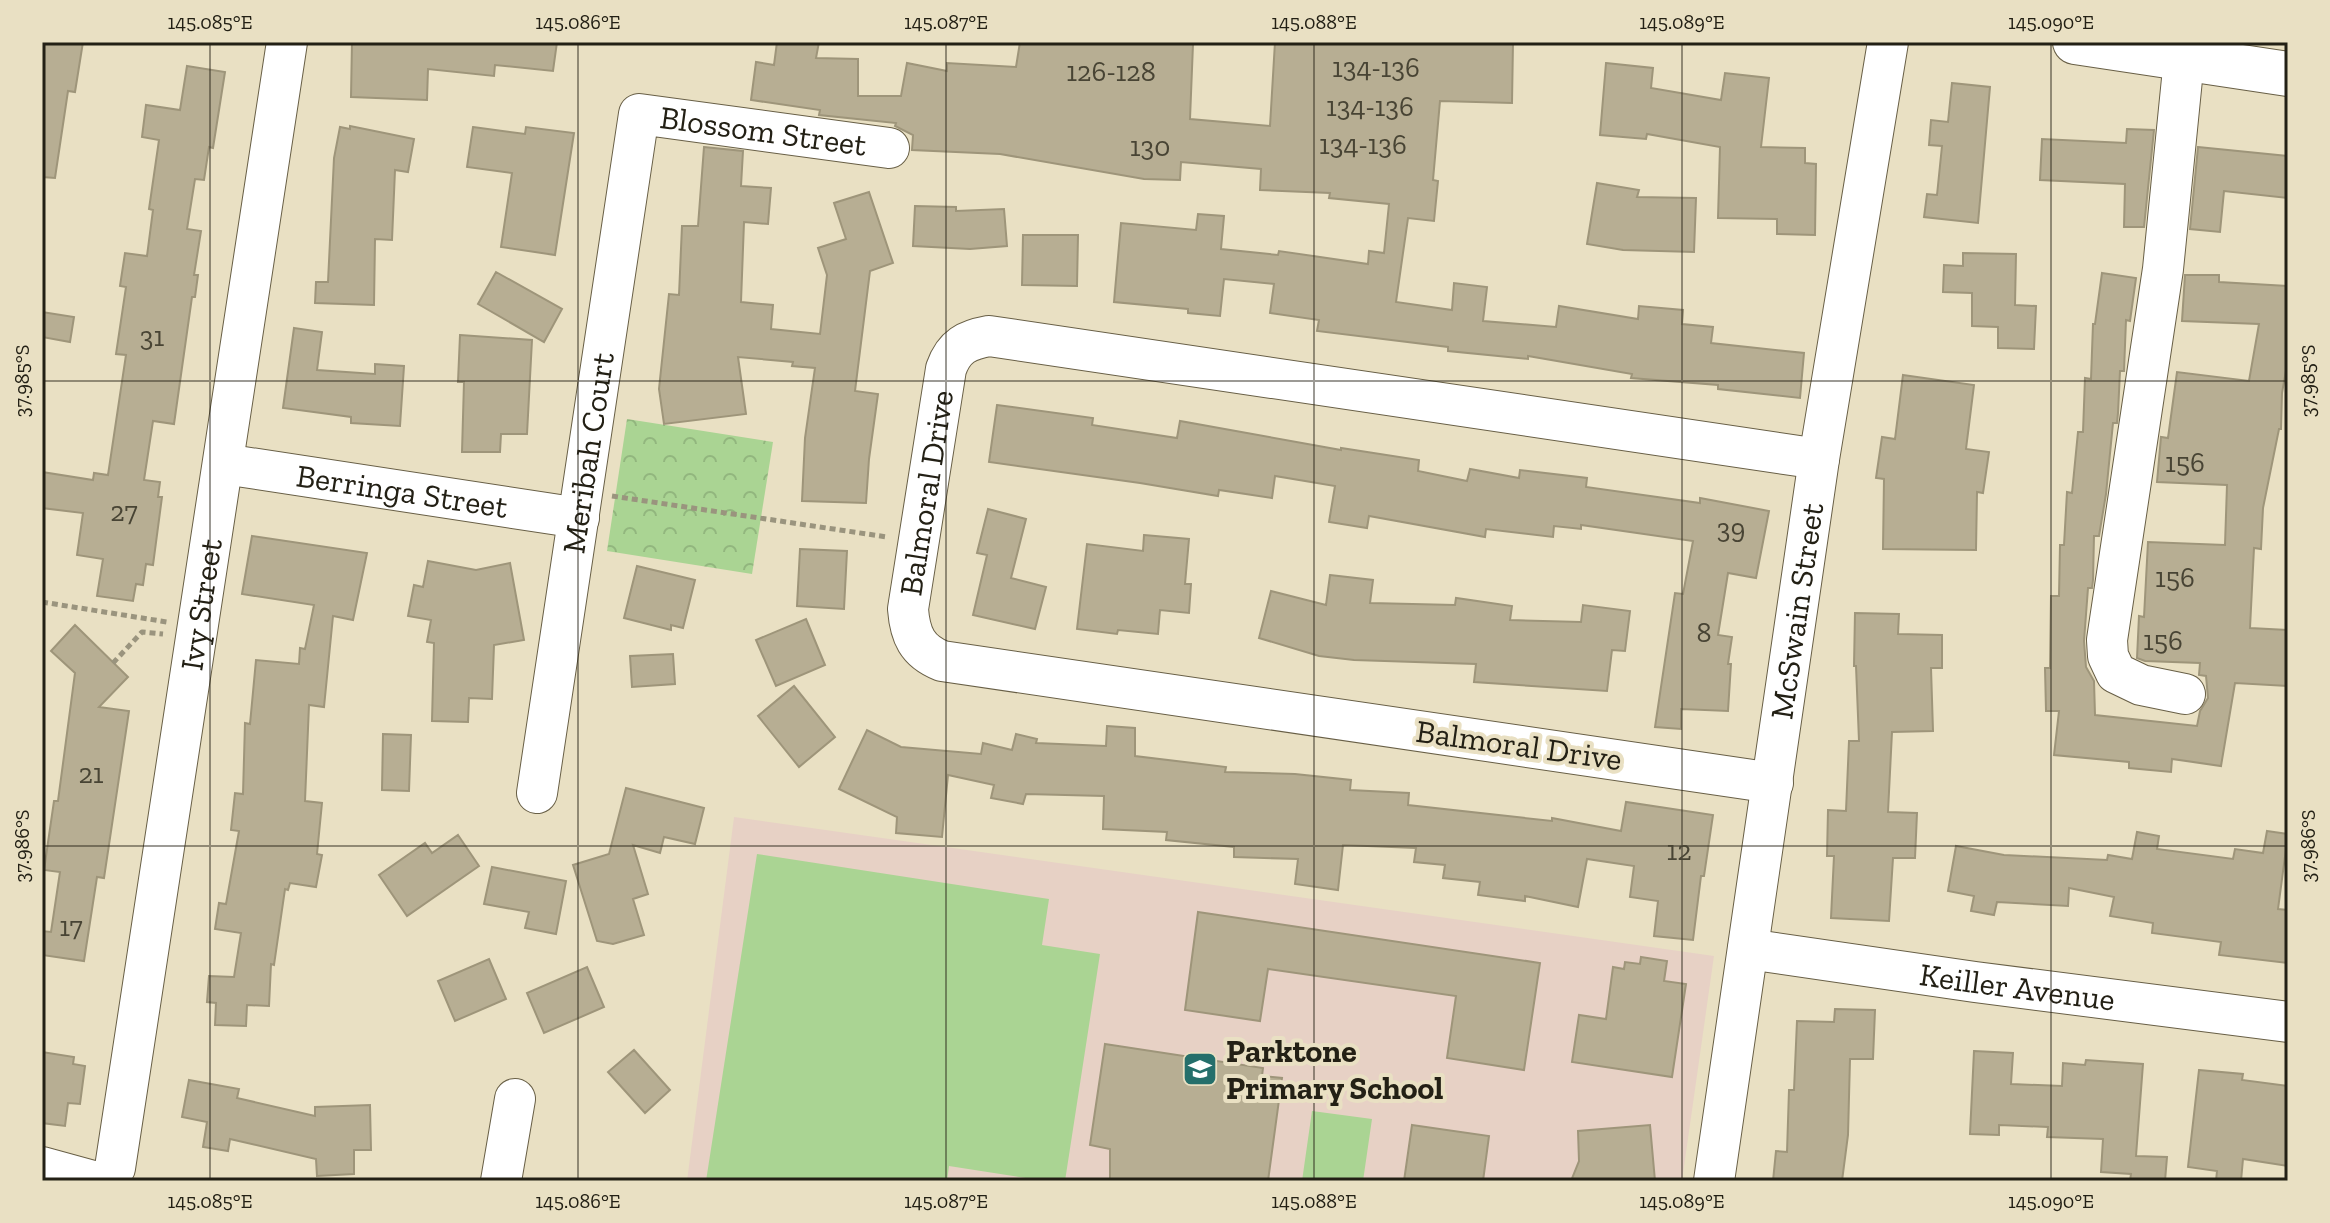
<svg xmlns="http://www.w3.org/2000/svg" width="2330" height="1223" viewBox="0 0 2330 1223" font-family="'Zilla Slab',serif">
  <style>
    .education { fill: #e7d1c5 }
    .park { fill: url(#park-crowns) }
    .pitch { fill: #aad493 }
    .building { fill: #b7ae93; stroke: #9e957a; stroke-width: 2 }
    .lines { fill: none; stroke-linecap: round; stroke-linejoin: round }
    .minor-casing { stroke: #685f46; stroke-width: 42 }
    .highway-casing { stroke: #685f46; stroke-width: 46 }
    .path { stroke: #9a947e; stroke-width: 5; stroke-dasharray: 6 4; stroke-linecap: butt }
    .minor { stroke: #fff; stroke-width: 40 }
    .highway { stroke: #fff; stroke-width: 44 }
    .ticks { fill: none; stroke: #232015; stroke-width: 2; stroke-opacity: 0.45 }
    .labels { text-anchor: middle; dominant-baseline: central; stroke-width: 8; stroke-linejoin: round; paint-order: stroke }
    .number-label { font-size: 28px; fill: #484434 }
    .street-label { font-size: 32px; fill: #232015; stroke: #e9e0c3 }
    .poi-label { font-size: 32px; font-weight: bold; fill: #232015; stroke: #e9e0c3; text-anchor: start }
    .neatline { fill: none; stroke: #232015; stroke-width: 3 }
    .ticks-label { font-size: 20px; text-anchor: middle; fill: #232015 }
  </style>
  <defs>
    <pattern id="park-crowns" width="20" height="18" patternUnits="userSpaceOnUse" patternTransform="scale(2)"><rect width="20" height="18" fill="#aad493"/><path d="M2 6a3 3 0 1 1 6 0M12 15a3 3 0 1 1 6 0" fill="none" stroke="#92b67e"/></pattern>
  </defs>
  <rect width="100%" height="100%" fill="#e9e0c3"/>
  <path class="education" d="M734,817L1714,956L1682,1181H687Z"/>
  <path class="park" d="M627,419L773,442L752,574L607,551Z"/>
  <path class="pitch" d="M757,854L1049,899L1042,945L1100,954L1065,1181H1045L949,1166L947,1181H706Z
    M1312,1111L1372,1119L1363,1181H1302Z"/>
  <path class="building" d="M42,42H83L75,92L68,91L55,178L42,177Z
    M352,42H557L553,71L495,65L494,76L428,69L427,100L351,97Z
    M777,42H819L816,58L858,59V96H901L907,63L947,71V63L1016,67L1020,42L1193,44L1190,119L1270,126L1275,42H1513L1512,103L1440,101L1433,180L1438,181L1434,221L1408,218L1396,302L1452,310L1454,283L1487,287L1483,321L1556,327L1559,306L1638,319L1639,306L1683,310L1682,324L1713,327L1711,343L1804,353L1800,398L1718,389V385L1631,378L1632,374L1528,356V359L1448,351V347L1317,331L1319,320L1270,313L1274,284L1224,279L1220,316L1188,313V309L1114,302L1121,223L1196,230L1198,214L1224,216L1221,249L1278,255L1279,251L1368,264L1369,251L1384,253L1389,204L1329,198L1330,193L1260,190L1261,169L1181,162L1180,180L1144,179L1000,154L912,150L913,135L895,126L896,123L819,115L820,110L751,100L756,62L774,65Z
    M1606,63L1653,68L1651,88L1721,100L1725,73L1769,78L1761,147L1805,148V163L1816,164L1815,235L1777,234V219L1718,218L1720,147L1647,134L1646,139L1600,135Z
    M187,66L225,72L213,148L209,147L204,180L195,179L187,229L201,231L194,275H198L195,297H192L174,424L153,421L144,480L160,482L158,497H162L153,565L146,564L143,585L136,584L133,601L97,596L103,559L77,555L83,513L42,508V472L93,480L94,473L108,475L126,355L116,354L126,287L120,286L125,253L147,256L153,210L149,209L159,140L142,137L146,105L180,110Z
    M1952,83L1990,87L1978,223L1924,217L1927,194L1937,195L1942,146L1929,145L1931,120L1948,122Z
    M350,126L414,139L408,172L395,170L392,240L375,239L374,305L315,303L316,282H328L334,158L340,127L350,129Z
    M473,127L525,134L526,127L574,133L555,255L501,247L512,173L467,167Z
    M2127,129L2154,130L2144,227H2124L2125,184L2040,180L2042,139L2126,143Z
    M704,147L743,151L741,186L771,188L768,224L744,222L741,302L773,305L771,329L820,334L827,275L818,248L846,239L834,203L869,192L893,263L870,271L855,391L878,394L869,459L866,503L802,501L805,438L815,368L792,366L793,362L738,357L746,414L664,424L659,389L669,294L679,295L682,226H698Z
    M2198,147L2288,156V198L2224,191L2220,232L2190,229Z
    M1597,183L1639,190L1637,197L1696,198L1694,252L1623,250L1587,244Z
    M915,206L956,207V211L1004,209L1007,246L970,249L913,246Z
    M1023,235H1078L1077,286L1022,285Z
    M1963,253L2016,254L2015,305L2036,306L2034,349L1998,348V327L1972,326V293L1943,292L1944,265L1963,266Z
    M496,272L562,309L544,342L478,304Z
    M2102,273L2136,278L2130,321L2126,320L2124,371H2120L2118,413L2117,423H2113L2106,494L2099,536H2094L2093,580L2092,588H2088L2084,641L2086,667L2094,681L2095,715L2197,726L2200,711L2208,698L2206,676L2199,675L2200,663L2145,661L2137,658L2139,616L2144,617L2148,542L2225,545L2227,485L2157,482L2161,437L2168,438L2177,372L2249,381L2259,324L2182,321L2185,275H2219V282L2288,286V359L2282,393L2281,429H2279L2263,508L2261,549L2254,548L2250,628L2288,630V686L2235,683L2221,766L2172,759L2171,772L2129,768V762L2054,755L2059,711H2046L2045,668H2050L2051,596H2059L2060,545H2064L2067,492L2072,493L2078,432H2083L2085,378L2091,379L2093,324H2095Z
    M42,312L74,317L70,342L42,337Z
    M294,328L322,332L317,370L375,374V364L404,366L400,426L351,423V417L283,408Z
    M460,335L532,340L527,434H501L500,452H462L464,382H458Z
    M1903,375L1974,385L1966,449L1989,452L1983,493L1977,492L1976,550L1883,549L1884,479L1876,478L1882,437L1895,439Z
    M997,405L1093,418L1092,425L1177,438L1180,421L1341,450V448L1419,460L1418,471L1467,481L1470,469L1519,478L1520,470L1587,478L1586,487L1700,503V498L1769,511L1756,578L1728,573L1718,635L1732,637L1728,664H1731L1728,711L1681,709V729L1655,727L1675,593L1683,594L1693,541L1581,525V529L1554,526L1553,537L1486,529L1485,537L1369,516L1367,528L1329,522L1335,486L1275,476L1272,498L1219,490L1218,496L1140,483L989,462Z
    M988,509L1026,519L1011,578L1046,587L1035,629L973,615L987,555L977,553Z
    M1144,535L1189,539L1185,584H1191L1189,613L1160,610L1158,634L1118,630L1117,634L1077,629L1087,544L1143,551Z
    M252,536L367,553L353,620L333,616L324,707L309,705L305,801L322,803L317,854L322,855L316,887L290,883L288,890L285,889L274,965L271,964L269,1006L247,1005L246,1026L215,1025L216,1003L207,1002L209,976L234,977L241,933L215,929L219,903L226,904L239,831L231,830L235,793L243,794L245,723L250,724L256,660L299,664L300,648L305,649L314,605L242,594Z
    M800,549L847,551L844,609L797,606Z
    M428,561L476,570L510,563L524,640L494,645L492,699L469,698L468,722L432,721L434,643L427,642L431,620L408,616L414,585L423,587Z
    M637,566L695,580L683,628L671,625V630L624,618Z
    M1330,575L1373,580L1370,603L1455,605L1456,598L1512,606L1510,620L1581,622L1583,605L1630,611L1625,651L1612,650L1607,691L1474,682L1476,664L1354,660L1319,656L1259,638L1271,591L1326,605Z
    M1855,613L1899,614L1898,634L1942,635V668H1931L1933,731L1892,732L1888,812L1917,813L1915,858H1893L1889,921L1831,918L1834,856H1827L1828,810L1846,811L1849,741H1859L1856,666H1854Z
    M806,619L825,665L776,686L756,640Z
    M75,625L128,677L99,707L129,711L104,878L97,877L84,961L42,955V931L51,932L60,872L44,870L54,801H58L75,673L51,651Z
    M673,654L675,684L632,687L630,656Z
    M794,686L835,737L799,767L758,716Z
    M1107,726L1135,728V756L1226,767L1225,772L1295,774L1351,780L1350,790L1409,793L1408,805L1552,821V818L1621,831L1626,802L1713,815L1704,876H1701L1693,940L1654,936L1658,901L1630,897L1634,866L1587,859L1578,907L1525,896V901L1478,895L1480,882L1443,878L1445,865L1414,862L1416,848L1343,845L1338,890L1295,884L1298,859L1234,857V847L1166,840L1167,832L1103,829L1104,796L1026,794L1023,804L991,798L994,785L948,775L942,837L896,833L897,817L839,789L867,730L901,747L981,754L983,743L1012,750L1016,734L1037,739L1036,743L1106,746Z
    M383,734L411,735L409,791L382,790Z
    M626,788L704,808L695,844L664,837L660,853L633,845L648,894L633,899L644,935L613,944L597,941L573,865L609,854Z
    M2267,831L2288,834L2278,909L2288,910V963L2219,955L2221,942L2152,933L2153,923L2110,916L2114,897L2069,888L2068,906L1997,902L1994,915L1971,911L1974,896L1948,891L1956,846L2004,855L2107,860L2108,855L2132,859L2137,832L2159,836L2157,849L2233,859L2235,849L2263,853Z
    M458,835L479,866L407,916L379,875L425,843L432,853Z
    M492,867L566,881L556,934L525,928L529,912L484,904Z
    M1198,912L1540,963L1524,1070L1447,1058L1456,996L1268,969L1260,1021L1185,1010Z
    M1641,957L1667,961L1664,981L1686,984L1672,1077L1572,1062L1579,1015L1606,1019L1613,967L1624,969L1625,962L1640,964Z
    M489,959L506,999L455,1021L438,981Z
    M587,967L604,1007L544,1033L527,993Z
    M1835,1009L1875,1010L1873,1059H1850L1848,1135L1842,1181H1773L1776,1151L1787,1152L1789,1090H1794L1797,1021L1834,1022Z
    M1105,1044L1263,1068L1262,1076L1282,1078L1268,1181H1110V1149L1090,1145Z
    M634,1050L670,1090L645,1113L608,1072Z
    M1974,1051L2013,1053L2011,1084L2062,1086L2063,1063L2085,1065L2086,1060L2143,1064L2136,1156L2167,1157L2165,1181H2130L2131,1174L2101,1172L2103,1139L2047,1137L2048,1127L1999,1125V1135L1970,1134Z
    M42,1052L74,1057L73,1064L85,1066L80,1104L68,1103L65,1126L42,1123Z
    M2199,1070L2243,1074L2242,1080L2288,1086V1166L2243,1159L2241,1181H2216L2217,1171L2188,1167Z
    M189,1080L239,1089L237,1098L315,1116V1107L370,1105L371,1150H354V1174L317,1176L316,1159L230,1139L228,1151L203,1147L207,1122L182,1117Z
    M1412,1125L1489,1136L1483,1181H1404Z
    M1650,1125L1655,1181H1571L1579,1161L1578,1131Z"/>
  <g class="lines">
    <g class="minor-casing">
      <g id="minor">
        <path d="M2184,59L2163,269L2107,640L2108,656L2116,673L2141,685L2185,694"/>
        <path id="s1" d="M224,464L579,518"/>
        <path id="s2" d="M1773,783L942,661C917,651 910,635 908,609L946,369C954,346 967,340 989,336L1819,459"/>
        <path id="s3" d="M537,793L639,114L889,148"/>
        <path id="s4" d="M1748,949L1975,982L2288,1022"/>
        <path d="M42,1167L93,1181"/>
        <path id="s5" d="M115,1168L287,42"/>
        <path d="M501,1181L515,1099"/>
        <path id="s6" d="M1714,1181L1819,459L1888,42"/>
      </g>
    </g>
    <g class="highway-casing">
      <path id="highway" d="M2075,42L2288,74"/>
    </g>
    <path class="path" d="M612,496L887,537
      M42,602L167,622
      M113,663L142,632L163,634"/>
    <use href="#minor" class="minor"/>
    <use href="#highway" class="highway"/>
  </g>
  <path class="ticks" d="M210,42V1181M578,42V1181M946,42V1181M1314,42V1181M1682,42V1181M2051,42V1181M42,381H2288M42,846H2288"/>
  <defs>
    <g id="school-square" transform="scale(1.8)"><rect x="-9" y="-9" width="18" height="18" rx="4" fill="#256f6b" stroke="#e9e0c3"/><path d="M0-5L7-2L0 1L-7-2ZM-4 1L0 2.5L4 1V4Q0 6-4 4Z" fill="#fff"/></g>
  </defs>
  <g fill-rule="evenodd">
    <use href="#school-square" x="1200" y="1069"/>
  </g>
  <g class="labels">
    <g class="number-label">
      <text x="1376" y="67">134-136</text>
      <text x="1111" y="71">126-128</text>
      <text x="1370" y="106">134-136</text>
      <text x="1363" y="144">134-136</text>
      <text x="1150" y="146">130</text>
      <text x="152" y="336">31</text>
      <text x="2185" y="462">156</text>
      <text x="124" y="511">27</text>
      <text x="1731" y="528">39</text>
      <text x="2175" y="577">156</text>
      <text x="1704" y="632">8</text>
      <text x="2163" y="640">156</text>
      <text x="91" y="773">21</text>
      <text x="1679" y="850">12</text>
      <text x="71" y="926">17</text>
    </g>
    <g class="street-label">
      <text stroke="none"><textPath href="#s3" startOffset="812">Blossom Street</textPath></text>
      <text stroke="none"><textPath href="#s3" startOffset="344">Meribah Court</textPath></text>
      <text stroke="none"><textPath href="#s1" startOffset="180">Berringa Street</textPath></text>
      <text stroke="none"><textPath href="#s2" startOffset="1024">Balmoral Drive</textPath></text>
      <text stroke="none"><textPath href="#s5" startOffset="570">Ivy Street</textPath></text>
      <text stroke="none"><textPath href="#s6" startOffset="576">McSwain Street</textPath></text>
      <text transform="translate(1519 745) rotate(8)">Balmoral Drive</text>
      <text stroke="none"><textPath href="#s4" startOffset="272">Keiller Avenue</textPath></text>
    </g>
    <g class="poi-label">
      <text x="1226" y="1051">Parktone<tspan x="1226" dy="37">Primary School</tspan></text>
    </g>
  </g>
  <rect width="2330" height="1223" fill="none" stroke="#e9e0c3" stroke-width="88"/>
  <rect x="44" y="44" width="2242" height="1135" class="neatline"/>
  <g class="ticks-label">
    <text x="210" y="29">145.085°E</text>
    <text x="578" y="29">145.086°E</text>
    <text x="946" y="29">145.087°E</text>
    <text x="1314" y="29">145.088°E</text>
    <text x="1682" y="29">145.089°E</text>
    <text x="2051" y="29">145.090°E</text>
    <text transform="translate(22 381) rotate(-90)" y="7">37.985°S</text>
    <text transform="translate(2308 381) rotate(-90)" y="7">37.985°S</text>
    <text transform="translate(22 846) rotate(-90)" y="7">37.986°S</text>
    <text transform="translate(2308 846) rotate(-90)" y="7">37.986°S</text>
    <text x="210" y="1208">145.085°E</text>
    <text x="578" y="1208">145.086°E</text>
    <text x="946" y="1208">145.087°E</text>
    <text x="1314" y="1208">145.088°E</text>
    <text x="1682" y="1208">145.089°E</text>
    <text x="2051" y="1208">145.090°E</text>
  </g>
</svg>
